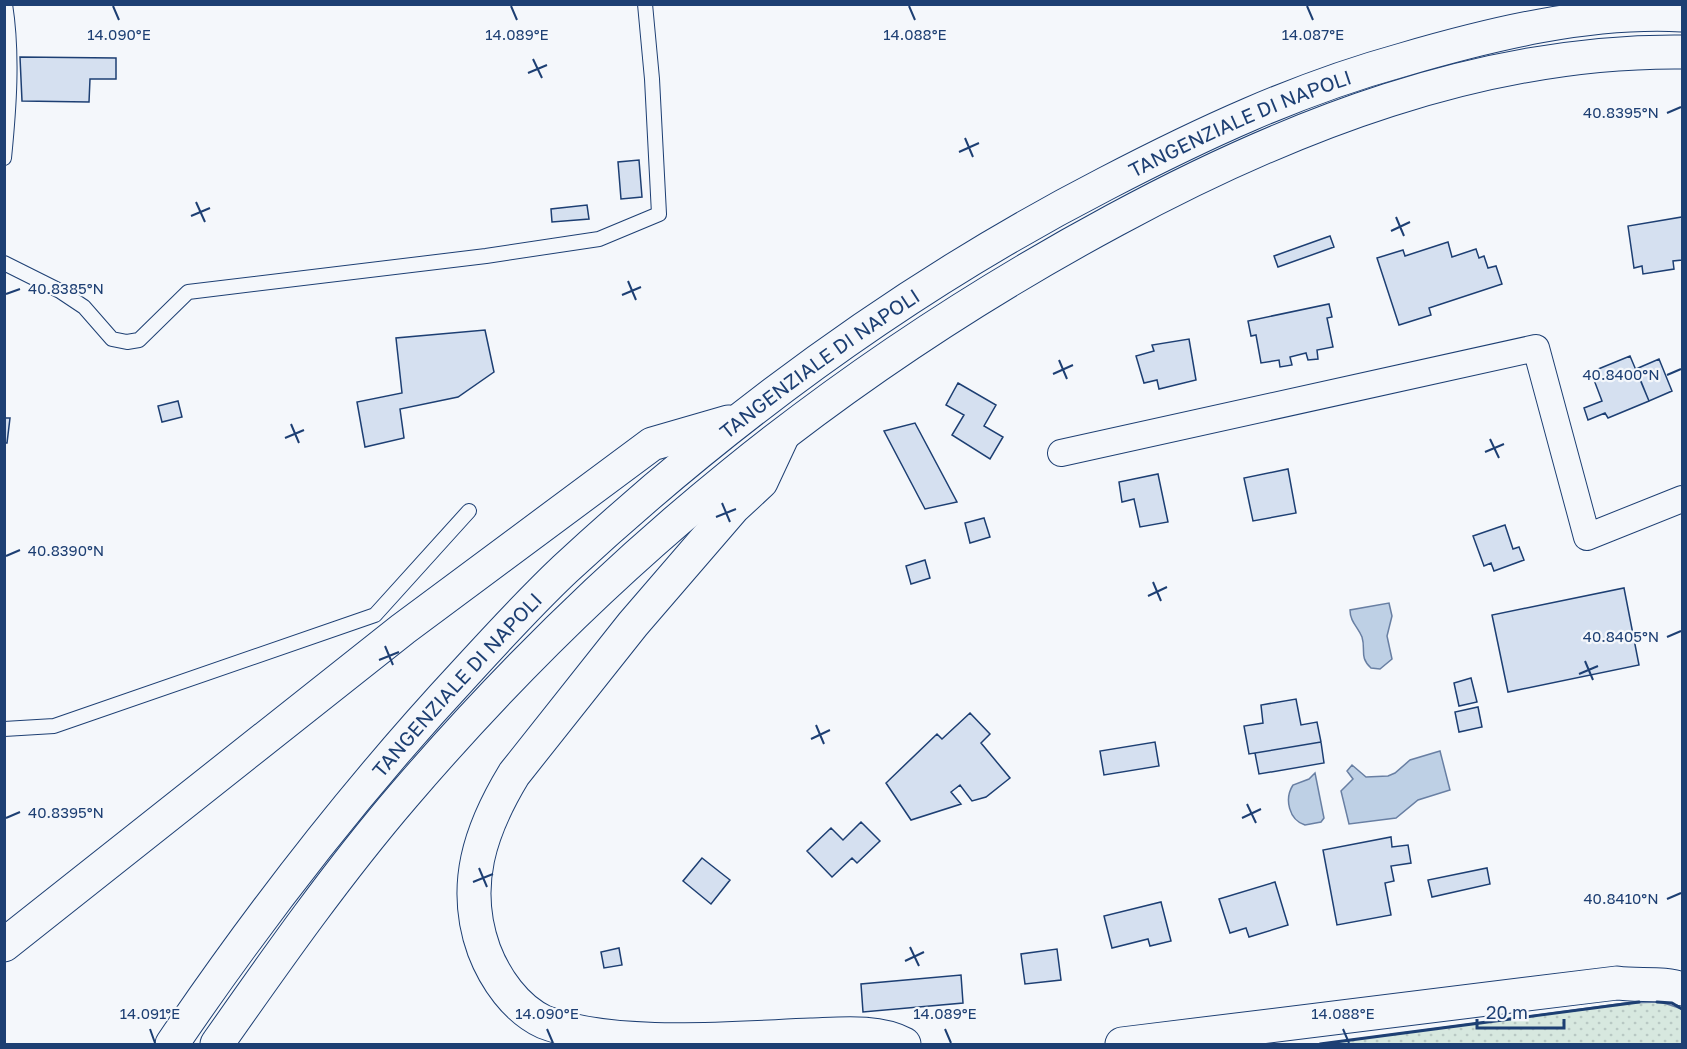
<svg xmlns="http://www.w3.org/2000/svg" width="1687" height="1049" viewBox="0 0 1687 1049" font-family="'Golos Text',sans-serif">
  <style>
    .grass { fill: url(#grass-dots); stroke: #687fa3; stroke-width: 1.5 }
    .water { fill: #bed0e5; stroke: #687fa3; stroke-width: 1.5 }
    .building { fill: #d5e0f0; stroke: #1d3f73; stroke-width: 1.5 }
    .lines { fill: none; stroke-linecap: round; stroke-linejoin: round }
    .service-casing { stroke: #1d3f73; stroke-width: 16 }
    .minor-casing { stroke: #1d3f73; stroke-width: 28 }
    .primary-casing { stroke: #1d3f73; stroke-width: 35 }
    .motorway-casing { stroke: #1d3f73; stroke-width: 35 }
    .service { stroke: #f4f7fb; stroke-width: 14 }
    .minor { stroke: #f4f7fb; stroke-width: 26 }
    .primary { stroke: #f4f7fb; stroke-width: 33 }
    .motorway { stroke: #f4f7fb; stroke-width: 33 }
    .wall { stroke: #1d3f73; stroke-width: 3 }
    .ticks { fill: none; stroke: #1d3f73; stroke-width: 2 }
    .labels { text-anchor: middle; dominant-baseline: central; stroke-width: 4.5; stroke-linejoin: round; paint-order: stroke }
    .street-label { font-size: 20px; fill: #1d3f73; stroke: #f4f7fb }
    .ticks-label { font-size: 15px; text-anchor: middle; fill: #1d3f73; stroke: #f4f7fb; stroke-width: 4.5; stroke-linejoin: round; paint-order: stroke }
  </style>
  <defs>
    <pattern id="grass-dots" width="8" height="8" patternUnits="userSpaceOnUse" patternTransform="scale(1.5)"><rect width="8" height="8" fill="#d7e8df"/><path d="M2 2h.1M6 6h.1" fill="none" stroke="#b8c8c3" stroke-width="1.8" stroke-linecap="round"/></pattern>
  </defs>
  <rect width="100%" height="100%" fill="#f4f7fb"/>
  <path class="grass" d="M1661,1002L1682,1009V1044H1320L1626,1003Z"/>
  <path class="water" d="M1389,603L1392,616L1387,636L1392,659L1380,669L1371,668C1359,657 1366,650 1362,637C1358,627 1350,622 1350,610Z
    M1440,751L1450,790L1418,800L1396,818L1349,824L1341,791L1353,779L1347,771L1352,765L1366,777L1388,776L1395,773L1410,760Z
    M1315,773L1324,818L1321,822L1305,825C1289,820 1284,799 1293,785L1309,779Z"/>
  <path class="building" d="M20,57L116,58V79H90L89,102L22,101Z
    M639,160L642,197L621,199L618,162Z
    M587,205L589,219L552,222L551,209Z
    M1682,217V260L1673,261L1674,269L1643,274L1642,266L1634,268L1628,226Z
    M1330,236L1334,247L1278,267L1274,256Z
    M1448,242L1452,257L1476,249L1479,258L1484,256L1488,268L1496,266L1502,284L1429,308L1431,315L1399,325L1377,258L1403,250L1405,256Z
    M1329,304L1332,317L1327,318L1333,347L1317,350L1318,359L1308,360L1306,353L1290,357L1292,365L1280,367L1279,360L1261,363L1256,335L1251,336L1248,321Z
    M485,330L494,372L458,397L400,409L404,438L365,447L357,402L402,393L396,338Z
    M1189,339L1196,380L1159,389L1157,380L1144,383L1136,356L1154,351L1152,345Z
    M1630,356L1649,401L1608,418L1605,413L1588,420L1584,408L1602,401L1591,372Z
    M1659,359L1672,391L1649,401L1636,369Z
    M958,383L996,405L984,426L1003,437L990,459L952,435L964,415L946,405Z
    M178,401L182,417L162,422L158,406Z
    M4,418H10L7,443H4Z
    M915,423L957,502L925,509L884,431Z
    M1288,469L1296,513L1253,521L1244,478Z
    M1158,474L1168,522L1140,527L1134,499L1122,502L1119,482Z
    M984,518L990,537L970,543L965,523Z
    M1505,525L1513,549L1519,547L1524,560L1494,571L1491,563L1484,566L1473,536Z
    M925,560L930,578L911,584L906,566Z
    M1624,588L1639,665L1508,692L1492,615Z
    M1471,678L1477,702L1459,706L1454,683Z
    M1296,699L1301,725L1317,722L1321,742L1249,754L1244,726L1263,723L1261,705Z
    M1478,707L1482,727L1459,732L1455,712Z
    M970,713L990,734L981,743L1010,778L986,797L972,801L960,785L951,792L961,804L911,820L886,783L937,734L942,739Z
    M1155,742L1159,766L1104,775L1100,751Z
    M1321,742L1324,763L1259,774L1255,753Z
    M861,822L880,841L857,863L852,858L832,877L807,851L831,828L843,840Z
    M1391,837L1392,847L1408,845L1411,863L1391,866L1394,881L1385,883L1391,915L1337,925L1323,850Z
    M702,858L730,880L711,904L683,881Z
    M1487,868L1490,884L1432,897L1428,880Z
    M1275,882L1288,925L1249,937L1246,928L1230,933L1219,899Z
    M1161,902L1171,941L1150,946L1148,939L1112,948L1104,916Z
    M619,948L622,965L604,968L601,952Z
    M1057,949L1061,980L1025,984L1021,954Z
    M961,975L963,1003L863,1012L861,984Z"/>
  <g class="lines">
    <g class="service-casing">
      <path id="service" d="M4,158C9,108 13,54 5,4
        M4,263L60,291L84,307L112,339L127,342L139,340L188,292L486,256L599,239L659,214L652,79L645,4
        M4,729L54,726L375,615L469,511"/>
    </g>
    <g class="minor-casing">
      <path id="minor" d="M1061,453L1536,348L1587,537L1682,499"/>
    </g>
    <g class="primary-casing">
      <path id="primary" d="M1122,1044L1617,983C1637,986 1666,982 1682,989"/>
    </g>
    <g class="motorway-casing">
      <g id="motorway">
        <path d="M782,437L761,482L733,508L633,624L514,774C480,830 461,886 484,950C495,979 516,1009 544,1022C614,1049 734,1038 811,1035C841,1034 878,1030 904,1044"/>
        <path d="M4,945L403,629L652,444L728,422"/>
        <path id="s1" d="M172,1044C261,913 358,788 466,672C498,637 530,602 565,569C728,418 907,286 1105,184C1201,134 1297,89 1402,60C1491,34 1589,10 1682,15"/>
        <path d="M217,1044C276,960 337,873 404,795C608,557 840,368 1115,220C1289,126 1482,50 1682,52"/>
      </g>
    </g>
    <use href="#service" class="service"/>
    <use href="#minor" class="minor"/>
    <use href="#primary" class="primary"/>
    <use href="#motorway" class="motorway"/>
    <path class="wall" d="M1657,1002L1672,1003L1682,1009
      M1320,1044L1639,1002"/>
  </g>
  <path class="ticks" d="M113,6L119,20M511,6L517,20M909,6L915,20M1307,6L1313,20M533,59L542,78M528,73L547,65M1667,113L1681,107M965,138L973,157M959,152L979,143M196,202L205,222M191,216L210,208M1396,217L1404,236M1391,231L1410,222M628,281L636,300M6,294L20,289M622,295L641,287M1059,360L1067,379M1053,374L1073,365M1667,375L1681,369M291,424L299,443M285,438L304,430M1490,439L1499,458M1485,452L1504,444M722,503L730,522M716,517L736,509M6,556L20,550M1153,582L1161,601M1148,596L1167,587M1667,637L1681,631M385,646L393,665M379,660L399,652M1585,661L1593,680M1579,674L1598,666M816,725L824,744M811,739L830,730M1247,804L1256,823M6,818L20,812M1242,818L1261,809M479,868L487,887M473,882L493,874M1667,899L1681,893M910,947L919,966M905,961L924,952M150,1029L155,1043M547,1029L553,1043M945,1029L951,1043M1343,1029L1349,1043"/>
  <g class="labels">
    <g class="street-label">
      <text stroke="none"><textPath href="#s1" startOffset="1431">TANGENZIALE DI NAPOLI</textPath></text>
      <text stroke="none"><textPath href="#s1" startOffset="945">TANGENZIALE DI NAPOLI</textPath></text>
      <text stroke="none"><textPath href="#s1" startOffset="459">TANGENZIALE DI NAPOLI</textPath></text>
    </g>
  </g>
  <g class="ticks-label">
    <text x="119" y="40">14.090°E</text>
    <text x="517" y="40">14.089°E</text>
    <text x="915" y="40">14.088°E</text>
    <text x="1313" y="40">14.087°E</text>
    <text x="1621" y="118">40.8395°N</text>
    <text x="66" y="294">40.8385°N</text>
    <text x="1621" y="380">40.8400°N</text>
    <text x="66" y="556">40.8390°N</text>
    <text x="1621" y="642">40.8405°N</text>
    <text x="66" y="818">40.8395°N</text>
    <text x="1621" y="904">40.8410°N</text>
    <text x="150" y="1019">14.091°E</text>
    <text x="547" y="1019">14.090°E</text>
    <text x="945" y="1019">14.089°E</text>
    <text x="1343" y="1019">14.088°E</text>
  </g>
  <rect width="1687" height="1049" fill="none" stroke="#1d3f73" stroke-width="12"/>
  <path d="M1477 1019v9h87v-9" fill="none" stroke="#1d3f73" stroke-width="3"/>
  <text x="1486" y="1019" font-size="18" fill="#1d3f73" stroke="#f4f7fb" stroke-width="4.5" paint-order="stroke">20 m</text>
</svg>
